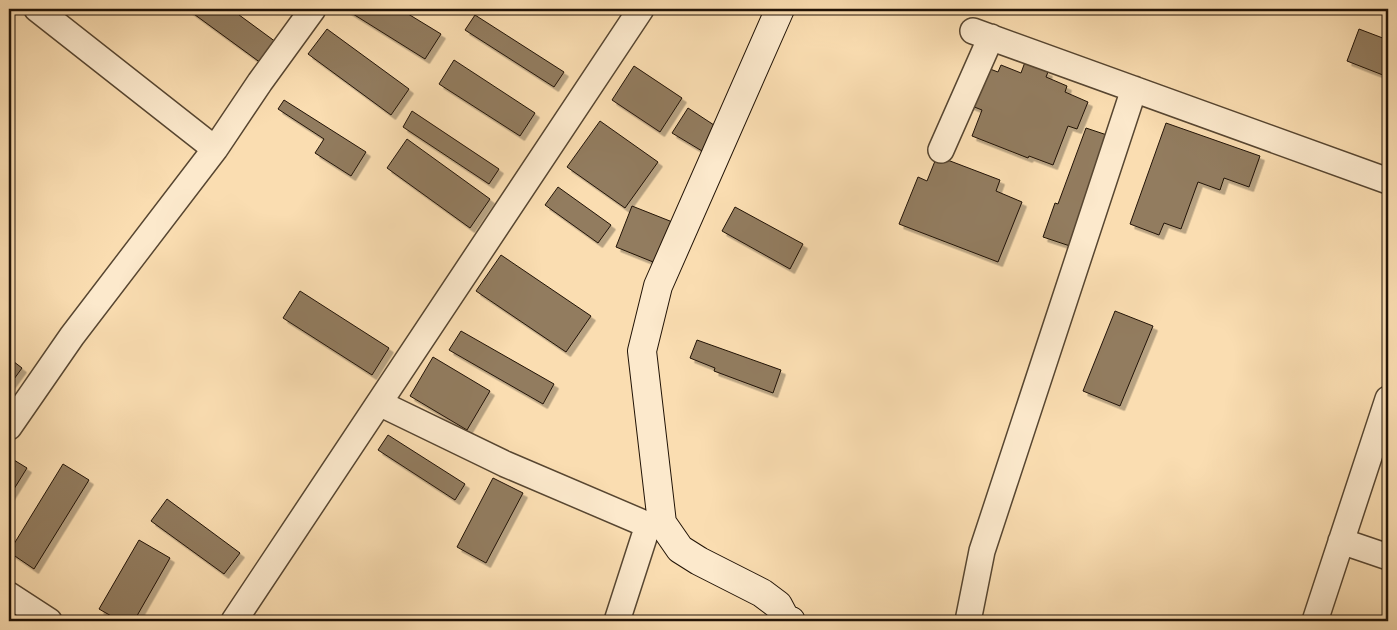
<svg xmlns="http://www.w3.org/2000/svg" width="1397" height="630" viewBox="0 0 1397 630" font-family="'IM FELL French Canon',serif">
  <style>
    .building { fill: #927c5f; stroke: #211306; filter: url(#shadow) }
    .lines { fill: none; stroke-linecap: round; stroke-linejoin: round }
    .street-casing { stroke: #574631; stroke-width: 28 }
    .secondary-casing { stroke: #211306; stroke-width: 30 }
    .street { stroke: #fce9cc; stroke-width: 25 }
    .secondary { stroke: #fce9cc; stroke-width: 28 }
  </style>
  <defs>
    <filter id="shadow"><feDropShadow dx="4.5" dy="4.5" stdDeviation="0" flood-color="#0004"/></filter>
  </defs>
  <rect width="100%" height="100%" fill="#faddb1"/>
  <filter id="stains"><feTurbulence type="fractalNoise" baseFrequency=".004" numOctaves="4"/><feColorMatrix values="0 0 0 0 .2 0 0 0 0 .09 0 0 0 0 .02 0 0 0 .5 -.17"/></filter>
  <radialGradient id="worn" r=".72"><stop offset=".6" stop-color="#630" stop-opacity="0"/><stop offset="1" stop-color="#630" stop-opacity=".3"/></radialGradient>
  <path class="building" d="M187,9H231L280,45L265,66Z
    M345,9H400L441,34L425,59Z
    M475,15L564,72L554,87L465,30Z
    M327,29L409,89L391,115L308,54Z
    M1359,29L1388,40V77L1347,61Z
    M454,60L535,113L520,136L439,84Z
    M1025,62L1048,72L1046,77L1067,86L1065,92L1088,102L1077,129L1068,126L1053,165L1029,156L1028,158L972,136L982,110L959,101L974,63L998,72L1001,65L1021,73Z
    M634,66L682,98L660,132L612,100Z
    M284,100L366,152L351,176L315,153L324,139L278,109Z
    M688,108L717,127L702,151L672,133Z
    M412,111L499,169L489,184L403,127Z
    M600,121L658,162L625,208L567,167Z
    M1166,123L1260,156L1249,187L1224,178L1220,190L1198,182L1181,229L1164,223L1159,235L1130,224Z
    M1086,128L1113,137L1073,247L1043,237L1055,203L1058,204Z
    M407,139L490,199L470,228L387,168Z
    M937,156L1000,180L996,191L1022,202L998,262L899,224L918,177L927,181Z
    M558,187L611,225L598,243L545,205Z
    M632,206L680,225L663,266L616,247Z
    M735,207L803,244L790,269L722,231Z
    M501,255L591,316L566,352L476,291Z
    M300,291L389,348L372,375L283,318Z
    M1115,311L1153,326L1120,406L1083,391Z
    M461,331L554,384L543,404L449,350Z
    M697,340L781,370L773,393L714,371L715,368L690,358Z
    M433,357L490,391L467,430L410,396Z
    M9,358L22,368L9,386Z
    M388,435L465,484L455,500L378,450Z
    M9,457L27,468L9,497Z
    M63,464L89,480L34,569L9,552Z
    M493,478L523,493L486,563L457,547Z
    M167,499L240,553L224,574L151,521Z
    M139,540L170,558L134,621H120L99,609Z"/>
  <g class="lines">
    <g class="street-casing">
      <path id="street" d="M37,9L215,149
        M973,31L1388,181
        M941,150L991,37
        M379,403L505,464L648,525L662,523
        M9,427L72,336L215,149L260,82L313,9
        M1341,541L1388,557
        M9,595L49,621
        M234,621L641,9
        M617,621L648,525
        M968,621L982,551L1134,89
        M1315,621L1388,399"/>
    </g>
    <g class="secondary-casing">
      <path id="secondary" d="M780,9L658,286L642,351L662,523L680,549L699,561L762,593L778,605L786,620L791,621"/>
    </g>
    <use href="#street" class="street"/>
    <use href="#secondary" class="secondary"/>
  </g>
  <rect width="1397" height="630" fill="none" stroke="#faddb1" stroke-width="30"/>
  <rect x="10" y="10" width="1377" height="610" fill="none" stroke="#211306" stroke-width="2.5"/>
  <rect x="15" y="15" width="1367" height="600" fill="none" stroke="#211306"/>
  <rect width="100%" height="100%" filter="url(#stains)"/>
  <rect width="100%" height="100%" fill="url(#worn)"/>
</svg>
